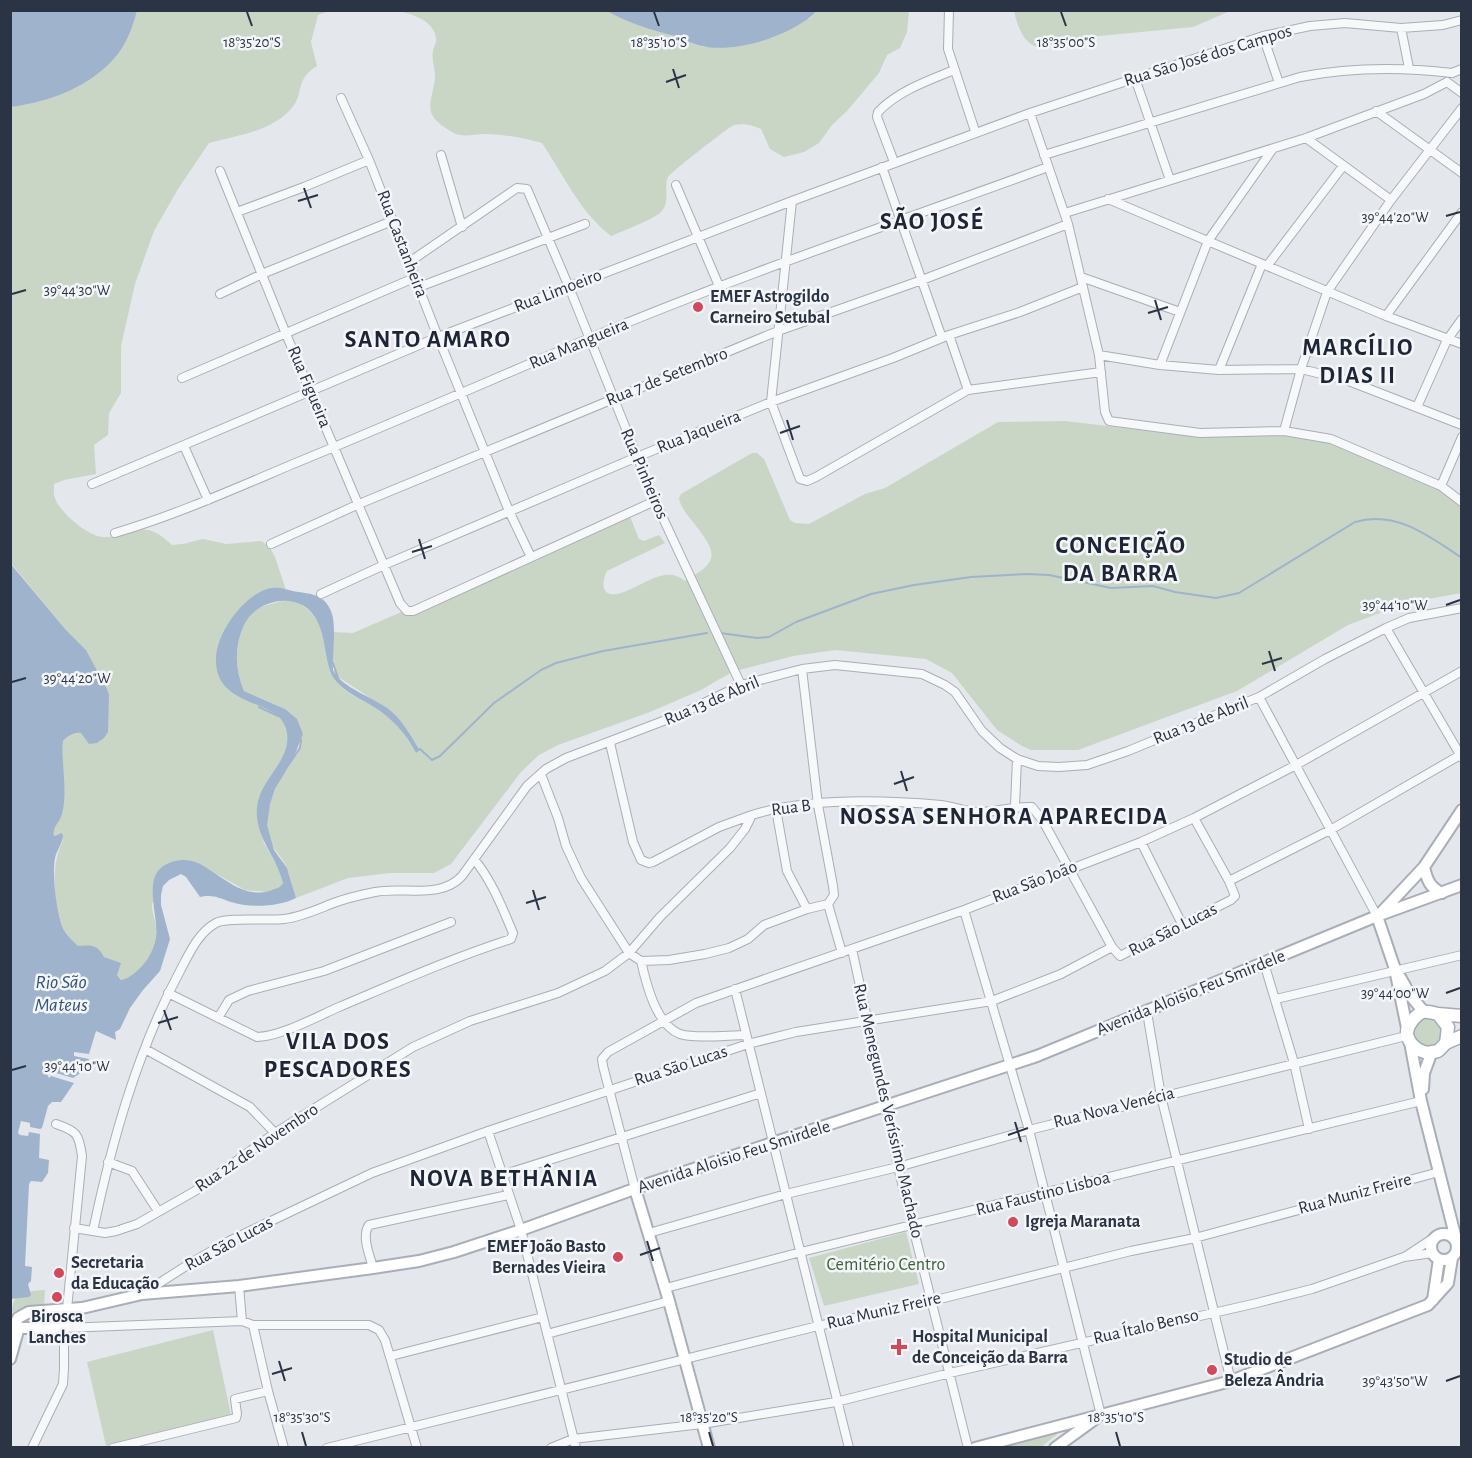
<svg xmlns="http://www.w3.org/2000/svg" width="1472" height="1458" viewBox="0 0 1472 1458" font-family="'Alegreya Sans',sans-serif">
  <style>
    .green { fill: #c9d6c5 }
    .water { fill: #9fb4cc }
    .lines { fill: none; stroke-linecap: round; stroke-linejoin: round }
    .stream { stroke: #9fb4cc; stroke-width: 2 }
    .street-casing { stroke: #a9aeb7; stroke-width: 10 }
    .secondary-casing { stroke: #a9aeb7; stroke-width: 14 }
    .primary-casing { stroke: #a3abb8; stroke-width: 15 }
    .street { stroke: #f7f8fa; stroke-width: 8 }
    .secondary { stroke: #fff; stroke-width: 10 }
    .primary { stroke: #fff; stroke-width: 12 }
    .ticks { fill: none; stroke: #2b3445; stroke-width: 2 }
    .poi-dot { fill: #d1495b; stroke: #f4f6f9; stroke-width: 2 }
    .labels { text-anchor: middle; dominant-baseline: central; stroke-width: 5; stroke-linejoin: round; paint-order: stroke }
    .street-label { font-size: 18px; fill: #2b3445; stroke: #f4f6f9 }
    .poi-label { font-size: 18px; font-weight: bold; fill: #2b3445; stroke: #f4f6f9; text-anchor: start }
    .park-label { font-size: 18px; fill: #3f6138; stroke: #f4f6f9 }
    .water-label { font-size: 20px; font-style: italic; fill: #34527a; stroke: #f4f6f9 }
    .district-label { font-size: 24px; font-weight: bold; letter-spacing: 1.5px; fill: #1d2536; stroke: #f4f6f9 }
    .ticks-label { font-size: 15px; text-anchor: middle; fill: #2b3445; stroke: #f4f6f9; stroke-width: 5; stroke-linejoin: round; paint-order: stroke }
  </style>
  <rect width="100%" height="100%" fill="#e4e7ec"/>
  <path class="green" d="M137,11H329L318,15L311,42L317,66C294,80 305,93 291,109C272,131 236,136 209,143L178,189L154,231L135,284L121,346V393L109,413L108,435L94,445L96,474L64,480L54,484C54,489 53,494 55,498C59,512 89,537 103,537C135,538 140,515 172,545L183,544L203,539L226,544L261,541L269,546L275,557L286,590L273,587L261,592L216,660L221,680L265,709L277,714L284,723L289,740L287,750L262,791L260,827L264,843L281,874L283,883L281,887L267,892L245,890L197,863L178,860C173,868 153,898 152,905C152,914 157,924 156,933C156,952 140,976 122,980L117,975L111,960C99,956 90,945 78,946C71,939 63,932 61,923C53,897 51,865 63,840L59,834L54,836L53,829L62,815L63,741L70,735L81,732L109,695L86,650L66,630L11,563L10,107C50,102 93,86 118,54C128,41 132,25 137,11Z
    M398,11H607L704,47L810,18L817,11H909L907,32L900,48L887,55L879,73L847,111L832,125L819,143L804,152L784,157L770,149L761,129C751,125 745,123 734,125C729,127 671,172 668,177C663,188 671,202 661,212C656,218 621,232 611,236C580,212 564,176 542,143C524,138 507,135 488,134C476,133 463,139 452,132C421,114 431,106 435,79C436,70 431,60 433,51C433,47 437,43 436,38C434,21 413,14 398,11Z
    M1014,11V10L1230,11L1193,27L1089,37L1038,47C1023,44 1017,24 1014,11Z
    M1066,421L1188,436L1260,433L1301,435L1332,441L1434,486L1461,507V593L1406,603L1348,625L1237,691L1078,750H1031L1022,746L997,730L952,673L926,659L835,650L793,656L732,672L701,690L650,712L558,745L539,755L521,772L451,864L434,873H390L348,878L296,898C292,888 291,876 286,866C281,855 271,848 268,834C261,801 287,770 301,743L285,709L244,691C235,670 234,647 244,625C250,611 260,606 275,603C287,600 295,599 305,607C329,626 321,649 331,673C334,678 341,687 346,691C354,697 364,701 373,706C392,717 406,734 416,753L420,749L392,712L335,675L332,654L333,632L353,633L524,559L627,509L639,539L644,541L659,535L665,543L607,571C602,580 600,597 617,594C639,590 664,563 685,581C692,576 703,571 708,564C724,546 681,517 679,498L681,494L752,453H757L764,459L790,520L795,523L809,524L865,494L885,488L998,422Z
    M1413 1033a15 15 0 1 1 30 0a15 15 0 1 1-30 0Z
    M906,1232L919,1284L824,1306L809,1258Z
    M45,1290L44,1307H29L12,1312C14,1288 24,1292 45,1290Z
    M213,1330L231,1415L106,1446L87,1362Z
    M1065,1428L1041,1447H995Z"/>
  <path class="water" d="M10,11L11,10L137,11C133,25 128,41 118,54C93,86 50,102 11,107Z
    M607,11H817C793,35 736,54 702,46C692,44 682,38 671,35C649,29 628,23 607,11Z
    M10,563L66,630L86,650L107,689L109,695L108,732L104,738L97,743L89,744L81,733C74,732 68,736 63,741C61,765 68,791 62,814C60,823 52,826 54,836L62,833L63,836C62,844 57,850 55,858C52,875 56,906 61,923C63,932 71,939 78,946C92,945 97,944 104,957L121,963L117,975L121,980C129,978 134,974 140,968C148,961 155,947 156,936C159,917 141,875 167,864C176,859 188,859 198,863C221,874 243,901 272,890C277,888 280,888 283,883C277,857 254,836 257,807C260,776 299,756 284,724C272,699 215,706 216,659C216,633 245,593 271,588C279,586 290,591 298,592C313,594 324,595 331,611C337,626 332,653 333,670C341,688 376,698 391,711C403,721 411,737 420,750L416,753C406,734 392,718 374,707C361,699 346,693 336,681C322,665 329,634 312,613C294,591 255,601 244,625C234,647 235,669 244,691L285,709L297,719L303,734L293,759L275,789L270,804L267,825L274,850L287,868L296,898C279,907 249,908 231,902C219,898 213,894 200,897L186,877L181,874L169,880L163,886L161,895V905L170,939L160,971L143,990L130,1008L120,1029L115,1032L116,1040L96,1031L89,1054L74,1052V1056L89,1059L85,1070L73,1078L53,1072L47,1074L49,1078L51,1076L74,1083L61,1102H52L48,1106L42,1128L40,1129L30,1127V1123L21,1121L18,1133L20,1135L28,1136L29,1132L40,1134L39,1158L49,1160L48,1173L42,1182L31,1181L29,1184L25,1266L32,1267L31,1281L28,1284L31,1295L29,1297L11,1299Z"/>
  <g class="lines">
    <path class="stream" d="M720,633L757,638L769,637L796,622L871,594L914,585L971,577L1027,574L1049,575L1111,588L1153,586L1175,592L1216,598L1239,593L1355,522C1396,510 1429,536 1462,558
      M333,663L338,678
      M259,707L278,716
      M420,749L432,760L440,756L494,703L541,670L556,663L603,651L707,633
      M289,764L300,748L301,740"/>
    <g class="street-casing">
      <path id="street" d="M949,10L948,49L975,131
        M1401,28L1409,68
        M1263,36L1279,83
        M1452,73L1462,69
        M1135,78L1170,180
        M1447,82L1462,93
        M341,98L369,160L438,337L509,511L531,557
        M1376,111L1462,173
        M1030,113L1068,224L1099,355L1105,412L1109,421L1200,433L1284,431L1331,439L1441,486L1462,502
        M1306,138L1391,200
        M441,155L462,227
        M1044,155L1300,77C1351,67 1401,67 1452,73
        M894,162L877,117L878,112C898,91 927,81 954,70
        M882,167L942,338
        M220,171L286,334L400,603L407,611H413L655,501
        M676,185L719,286
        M1108,199L1386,316L1462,344
        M792,201L771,402L800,479L807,481L816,477L968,390L1101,372
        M237,212L304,187L369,160
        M1065,213L1306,138L1424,94L1447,82
        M408,263L517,188L527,189L569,287L655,501L741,685
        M1267,266L1343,166
        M1081,277L1180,312
        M419,287L585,224
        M220,294L262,274L392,221
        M1386,316L1462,212
        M949,335L968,390
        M1099,355L1160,365L1219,370L1301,369L1346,380L1462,425
        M1160,365L1208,241L1272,150
        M1219,370L1262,264
        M182,378L414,278
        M1417,407L1447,340L1462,319
        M1284,431L1301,369L1327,292L1391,200L1462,108
        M184,446L208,500
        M92,484L438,337L792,201L1030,113L1263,36L1310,26L1345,23L1401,28L1443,25L1462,20
        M1441,486L1462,437
        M115,533C176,515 234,489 293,464C393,423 491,380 590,338C740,275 895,223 1048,167
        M271,544L359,504L778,331L922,280L1068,224
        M321,594L384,565L637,457L771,402L893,358L949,335L1020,312L1083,287
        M1386,628L1462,758
        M802,669L818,805L833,886L834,895L828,904L842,953
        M1259,697L1377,916
        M610,743L633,842L641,860L649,863L653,862L719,827L752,815
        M537,777H542L558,818L566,846L581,878L629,953L641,961L669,960L705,954L729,948L748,939L764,925L807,909L828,904
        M1015,806L1017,759
        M776,809L787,871L807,909
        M1141,842L1183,926
        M1229,881L1332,829L1462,754
        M964,910L1029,1130L1101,1415
        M852,949L886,1106L898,1167L968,1448
        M641,961C646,983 656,1025 680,1034C695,1039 729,1035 746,1035
        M1264,963L1294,1063L1309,1129
        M735,989L849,1448
        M168,993L257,1037C282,1036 316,1017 339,1007C396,983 452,958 511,939L513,933C502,907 492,881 474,859
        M1276,999L1462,955
        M1147,1012L1161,1096L1231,1381
        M218,1018L229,1000L248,991L324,971L451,922
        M145,1049L250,1107L275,1133
        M56,1124C77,1131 79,1134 82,1156L67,1309
        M488,1131L521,1230L576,1448
        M108,1162L132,1171L158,1211
        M502,1175L761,1093
        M635,1189L603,1066L602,1059L608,1052L696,1003L964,910L1141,842L1194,818L1296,765L1462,671
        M74,1228L105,1233L116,1231L137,1224L195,1191L275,1133L413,1047L470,1021L558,993L605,971L629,953L660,917L730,848L745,829L752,815C806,798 884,800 941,805C953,806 965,812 977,812C995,813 1013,806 1032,807L1043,821L1112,947L1120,956L1231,900L1235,896L1229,881L1194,818
        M93,1231C112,1141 137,1051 181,969C190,952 199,932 216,923C227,917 268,921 284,919C301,917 316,910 331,904C346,898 360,895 375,892C403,886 440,900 462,876L527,786L546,769L566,758L679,715L741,685L802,669L835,665L922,674L945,685L955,692L982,731L1000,748L1017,759L1038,766L1059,767L1087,765L1128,751L1259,697L1325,659L1386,628L1409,618L1462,608
        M649,1233L786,1194L898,1167L1029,1130L1406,1036
        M1406,1256L1435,1237
        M373,1268C370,1256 361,1236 369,1225L508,1195
        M239,1286L242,1321
        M666,1288L801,1252L1421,1101
        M145,1292L194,1261L229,1241L372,1173L488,1131L748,1044L796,1032L992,1001L1061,974L1112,947
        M253,1325L268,1391L284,1448
        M547,1334L669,1301
        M391,1356L543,1317
        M32,1448L63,1384L64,1368V1328L242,1321L253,1325H369L379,1330L385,1340L417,1448
        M113,1448L236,1418L237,1414L235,1399L268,1391
        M327,1448L818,1326L932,1301L1131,1251L1195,1238L1439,1172
        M551,1448L573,1439L702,1424L836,1402L950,1373L1257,1303L1312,1289L1404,1257L1433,1253"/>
    </g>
    <g class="secondary-casing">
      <path id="secondary" d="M1424,867C1427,880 1430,888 1442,893
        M1380,914L1424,867L1462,810
        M1377,916L1395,969L1407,1028
        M1400,977L1410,995L1424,1012
        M1410,1042L1421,1101L1457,1243L1462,1239
        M1423,1089L1424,1073L1431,1054
        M635,1189L669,1301L709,1448
        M1431 1247a13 13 0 1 1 26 0a13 13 0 1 1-26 0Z
        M1433,1300L1439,1259
        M12,1328H64L67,1309
        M10,1335L18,1318L29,1312L82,1308L142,1294L239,1286L373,1268L419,1261L454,1252L521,1230L648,1184L1037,1056L1377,916L1462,885
        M10,1359L19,1327
        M975,1448L1231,1381L1428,1305L1448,1283L1452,1258
        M1055,1448L1095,1419"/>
    </g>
    <g class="primary-casing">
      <path id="primary" d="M1438,1014L1462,1016
        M1446,1043L1448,1027L1438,1014C1434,1013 1427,1011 1423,1012C1419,1013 1414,1018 1412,1021C1400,1035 1412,1049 1427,1053L1438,1051L1446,1043L1462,1036"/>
    </g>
    <use href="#street" class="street"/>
    <use href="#secondary" class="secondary"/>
    <use href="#primary" class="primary"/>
  </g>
  <path class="ticks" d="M247,12L252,26M654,12L659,26M1061,12L1066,26M673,69L679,88M666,82L686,75M304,188L311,208M298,201L318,195M1446,216L1460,212M12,294L26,290M1155,300L1161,320M1148,313L1168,307M787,420L793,440M780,433L800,426M419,539L425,559M412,552L432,546M1446,605L1460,600M1269,651L1275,671M1262,664L1282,658M12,682L26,678M901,771L907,791M894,784L914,777M533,890L539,910M526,903L546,897M1446,993L1460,988M164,1010L171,1030M158,1023L178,1017M12,1070L26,1066M1015,1122L1021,1142M1008,1135L1028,1128M647,1241L653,1261M640,1255L660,1248M279,1361L285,1381M272,1374L292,1368M1446,1381L1460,1376M302,1432L306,1446M709,1432L713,1446M1116,1432L1120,1446"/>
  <g class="poi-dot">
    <circle cx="698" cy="307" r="6"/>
    <circle cx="1013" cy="1222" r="6"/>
    <circle cx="618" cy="1257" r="6"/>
    <circle cx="59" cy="1273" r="6"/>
    <circle cx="57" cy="1297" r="6"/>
    <path d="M896 1338h6v6h6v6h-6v6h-6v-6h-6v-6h6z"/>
    <circle cx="1212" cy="1370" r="6"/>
  </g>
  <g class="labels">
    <g class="street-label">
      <text transform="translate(1208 56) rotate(-17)">Rua São José dos Campos</text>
      <text transform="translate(402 244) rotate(69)">Rua Castanheira</text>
      <text transform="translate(558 291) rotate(-21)">Rua Limoeiro</text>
      <text transform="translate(579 344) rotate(-23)">Rua Mangueira</text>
      <text transform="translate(667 377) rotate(-22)">Rua 7 de Setembro</text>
      <text transform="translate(309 387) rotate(67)">Rua Figueira</text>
      <text transform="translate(699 432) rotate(-22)">Rua Jaqueira</text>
      <text transform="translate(644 474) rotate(67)">Rua Pinheiros</text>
      <text transform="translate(712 701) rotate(-23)">Rua 13 de Abril</text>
      <text transform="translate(1201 721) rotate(-22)">Rua 13 de Abril</text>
      <text transform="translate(791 808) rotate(-7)">Rua B</text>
      <text transform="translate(1035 882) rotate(-21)">Rua São João</text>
      <text transform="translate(1173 930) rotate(-27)">Rua São Lucas</text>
      <text transform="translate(1191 993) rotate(-22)">Avenida Aloisio Feu Smirdele</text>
      <text transform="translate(681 1066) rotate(-18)">Rua São Lucas</text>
      <text transform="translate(1114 1108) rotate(-14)">Rua Nova Venécia</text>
      <text transform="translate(888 1111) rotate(77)">Rua Menegundes Veríssimo Machado</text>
      <text transform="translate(257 1148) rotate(-34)">Rua 22 de Novembro</text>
      <text transform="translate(734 1157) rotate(-18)">Avenida Aloisio Feu Smirdele</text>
      <text transform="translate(1043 1194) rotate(-14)">Rua Faustino Lisboa</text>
      <text transform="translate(1355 1194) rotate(-15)">Rua Muniz Freire</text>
      <text transform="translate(229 1244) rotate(-28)">Rua São Lucas</text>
      <text transform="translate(884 1311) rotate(-13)">Rua Muniz Freire</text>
      <text transform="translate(1146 1327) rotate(-13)">Rua Ítalo Benso</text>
    </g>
    <g class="poi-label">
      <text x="710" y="297">EMEF Astrogildo<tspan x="710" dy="21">Carneiro Setubal</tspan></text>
      <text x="1025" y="1222">Igreja Maranata</text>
      <text x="606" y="1247" text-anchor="end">EMEF João Basto<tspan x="606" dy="21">Bernades Vieira</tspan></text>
      <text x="71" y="1263">Secretaria<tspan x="71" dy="21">da Educação</tspan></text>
      <text x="57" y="1317" text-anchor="middle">Birosca<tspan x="57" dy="21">Lanches</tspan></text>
      <text x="912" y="1337">Hospital Municipal<tspan x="912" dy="21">de Conceição da Barra</tspan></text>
      <text x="1224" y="1360">Studio de<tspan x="1224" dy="21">Beleza Ândria</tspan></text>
    </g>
    <g class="park-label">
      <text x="886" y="1265">Cemitério Centro</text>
    </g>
    <g class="water-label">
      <text x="61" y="982">Rio São<tspan x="61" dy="23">Mateus</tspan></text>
    </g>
    <g class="district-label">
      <text x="932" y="222">SÃO JOSÉ</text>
      <text x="428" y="340">SANTO AMARO</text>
      <text x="1358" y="348">MARCÍLIO<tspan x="1358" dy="28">DIAS II</tspan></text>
      <text x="1121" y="546">CONCEIÇÃO<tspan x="1121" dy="28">DA BARRA</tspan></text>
      <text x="1004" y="817">NOSSA SENHORA APARECIDA</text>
      <text x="338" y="1042">VILA DOS<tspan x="338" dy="28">PESCADORES</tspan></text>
      <text x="504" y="1179">NOVA BETHÂNIA</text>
    </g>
  </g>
  <g class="ticks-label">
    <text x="252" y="47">18°35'20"S</text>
    <text x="659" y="47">18°35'10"S</text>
    <text x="1066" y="47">18°35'00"S</text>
    <text x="1395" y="222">39°44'20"W</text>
    <text x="77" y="295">39°44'30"W</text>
    <text x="1395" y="610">39°44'10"W</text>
    <text x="77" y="683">39°44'20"W</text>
    <text x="1395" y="998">39°44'00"W</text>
    <text x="77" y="1071">39°44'10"W</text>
    <text x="1395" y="1386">39°43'50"W</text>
    <text x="302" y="1422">18°35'30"S</text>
    <text x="709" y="1422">18°35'20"S</text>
    <text x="1116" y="1422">18°35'10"S</text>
  </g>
  <rect width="1472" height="1458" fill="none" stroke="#2b3445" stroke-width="24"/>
</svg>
